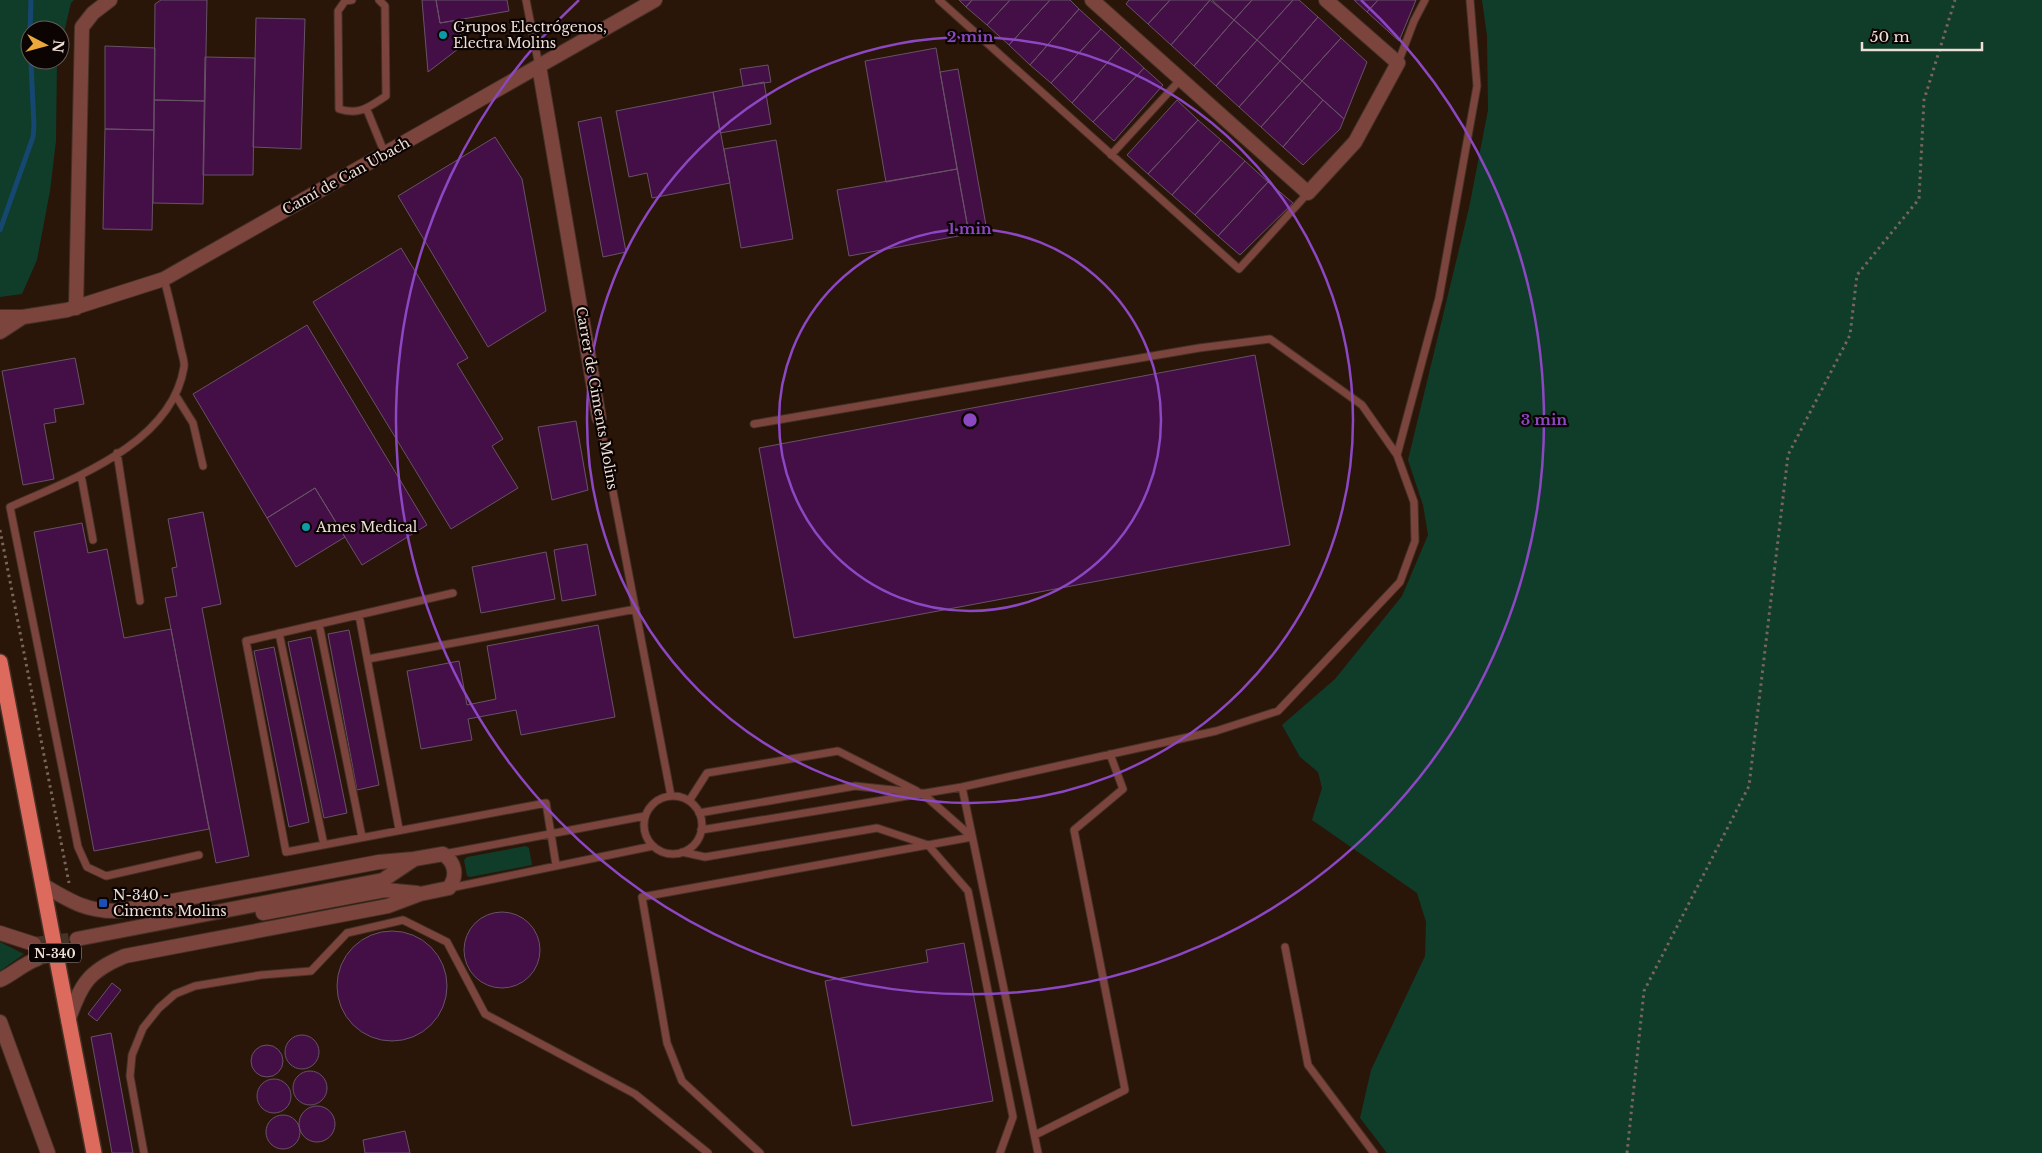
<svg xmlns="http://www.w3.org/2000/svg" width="2042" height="1153" viewBox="0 0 2042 1153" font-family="'Libre Baskerville',serif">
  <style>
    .green { fill: #0f3d2a }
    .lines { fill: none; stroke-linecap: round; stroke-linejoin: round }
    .stream { stroke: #164771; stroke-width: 5 }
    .building { fill: #440e46; stroke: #675366 }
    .street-tunnel { stroke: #473328; stroke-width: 14; stroke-dasharray: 14 7; stroke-linecap: butt }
    .lane-casing { stroke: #453126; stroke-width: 9 }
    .street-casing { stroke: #453126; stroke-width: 16 }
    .primary-casing { stroke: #453126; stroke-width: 18 }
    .path { stroke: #78655b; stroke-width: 3; stroke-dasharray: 2.5 4; stroke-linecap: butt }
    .lane { stroke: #7b453d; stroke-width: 7 }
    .street { stroke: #7b453d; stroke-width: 14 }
    .primary { stroke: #dd6b5d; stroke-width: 15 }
    .ring { fill: none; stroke: #8c47c3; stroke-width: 2.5 }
    .culture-dot { fill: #0f9aa8; stroke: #0c0402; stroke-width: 2 }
    .transit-dot { fill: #1a4fb4; stroke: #0c0402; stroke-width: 2 }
    .labels { text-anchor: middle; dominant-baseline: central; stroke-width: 4.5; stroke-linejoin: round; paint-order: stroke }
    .shield { fill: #0c0402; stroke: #aa9d97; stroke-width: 1 }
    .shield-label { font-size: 12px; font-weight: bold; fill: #eedfd7 }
    .poi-label { font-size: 14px; fill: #eedfd7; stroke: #0c0402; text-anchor: start }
    .street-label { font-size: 14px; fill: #eedfd7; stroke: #0c0402 }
    .centre { fill: #8c47c3; stroke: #0c0402; stroke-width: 2.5 }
    .ring-label { font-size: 15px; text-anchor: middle; font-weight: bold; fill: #8c47c3; stroke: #0c0402; stroke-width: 4.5; stroke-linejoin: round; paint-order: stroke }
  </style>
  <rect width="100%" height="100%" fill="#2a1509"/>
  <path class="green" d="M0,0H74L71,3L60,49V30H30V60H57L56,141L50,191L37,260L22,294L0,297Z
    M1482,0H2042V1153H1387L1360,1118L1371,1070L1425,956L1426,922L1417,893L1312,820L1322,788L1318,772L1300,757L1282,725L1335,679L1402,596L1428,535L1423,505L1408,460L1469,208L1488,110L1487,36Z
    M526,846L529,848L532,865L470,877L467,876L464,860L467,857Z
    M0,942L24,954L0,971Z"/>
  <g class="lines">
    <path class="stream" d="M30,30L31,0
      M0,230L33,137L34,126L30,43"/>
  </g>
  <path class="building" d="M161,0H207L205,101L154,100L155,4Z
    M422,0H436L440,23L458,20L462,46L428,72Z
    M436,0H507L509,11L440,23Z
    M959,0H972L966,7Z
    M972,0H1010L987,25L966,7Z
    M1010,0H1050L1009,45L987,25Z
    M1050,0H1070L1079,9L1030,65L1009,45Z
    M1129,0H1170L1148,24L1126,4Z
    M1170,0H1210L1171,45L1148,24Z
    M1210,0L1234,20L1194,66L1171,45Z
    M1212,0H1252L1234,20Z
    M1252,0H1293L1257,40L1234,20Z
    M1293,0H1299L1318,17L1280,61L1257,40Z
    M1354,0H1378L1367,12Z
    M1378,0H1416L1399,41L1367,12Z
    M1079,9L1101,29L1051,83L1030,65Z
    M1318,17L1341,38L1302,81L1280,61Z
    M256,18L305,19L301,149L253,147Z
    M1234,20L1257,40L1216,86L1194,66Z
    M1101,29L1121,47L1072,103L1051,83Z
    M1341,38L1367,62L1344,119L1302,81Z
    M1257,40L1280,61L1239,107L1216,86Z
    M105,46L155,48L154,130L105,129Z
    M1121,47L1144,68L1093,122L1072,103Z
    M936,48L957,169L886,182L865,61Z
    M205,57L255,58L253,175H203Z
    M1280,61L1302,81L1261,127L1239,107Z
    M768,65L771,82L743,86L740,69Z
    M1144,68L1163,85L1114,141L1093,122Z
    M958,69L987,231L969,234L940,72Z
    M1302,81L1323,100L1283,147L1261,127Z
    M764,82L771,124L720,133L713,92Z
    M713,92L730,183L652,198L647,173L629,177L616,111Z
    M154,100L205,101L203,204L153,203Z
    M1177,100L1198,120L1148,174L1127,155Z
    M1323,100L1344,119L1340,129L1303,165L1283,147Z
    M601,117L626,252L603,257L578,122Z
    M1198,120L1221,140L1172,195L1148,174Z
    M105,129L154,130L152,230L103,229Z
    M495,137L522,179L546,311L488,347L398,196Z
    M776,140L793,239L741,248L724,149Z
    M1221,140L1245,161L1195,215L1172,195Z
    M1245,161L1268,182L1218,236L1195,215Z
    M957,169L969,234L849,256L837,190Z
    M1268,182L1293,203L1240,255L1218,236Z
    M401,248L468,358L457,364L503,439L492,446L518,488L451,529L313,302Z
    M307,325L427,525L362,565L315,488L267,518L193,394Z
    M1255,355L1290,545L794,638L759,448Z
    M75,358L84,404L54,409L56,422L44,424L54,479L23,485L2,371Z
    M576,421L588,490L552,500L538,427Z
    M315,488L345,537L296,567L267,518Z
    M203,512L221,604L202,608L249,856L216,863L165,598L177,596L172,568L177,567L168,519Z
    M82,523L88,553L107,549L124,638L171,629L209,829L94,851L34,532Z
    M587,544L596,595L562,601L554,550Z
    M546,552L555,599L481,613L472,567Z
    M598,625L615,717L521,735L516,710L468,719L472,740L421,749L407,671L459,661L467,705L496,699L487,646Z
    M349,630L379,785L357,790L328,634Z
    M311,637L347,813L324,818L288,642Z
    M274,647L309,822L289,827L254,651Z
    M464 950a38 38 0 1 1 76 0a38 38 0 1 1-76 0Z
    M337 986a55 55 0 1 1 110 0a55 55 0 1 1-110 0Z
    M964,943L993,1101L852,1126L825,981L928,962L926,950Z
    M112,983L121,990L97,1021L88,1014Z
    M111,1033L133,1153H112L91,1037Z
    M285 1052a17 17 0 1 1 34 0a17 17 0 1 1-34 0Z
    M251 1061a16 16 0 1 1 32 0a16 16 0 1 1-32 0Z
    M293 1088a17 17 0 1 1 34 0a17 17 0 1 1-34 0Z
    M257 1096a17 17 0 1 1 34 0a17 17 0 1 1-34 0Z
    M299 1124a18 18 0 1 1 36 0a18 18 0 1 1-36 0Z
    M266 1132a17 17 0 1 1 34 0a17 17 0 1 1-34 0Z
    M405,1131L410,1153H365L363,1140Z"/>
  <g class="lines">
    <path class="street-tunnel" d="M34,944L77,939
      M37,959L78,948"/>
    <g class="lane-casing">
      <path id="lane" d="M352,0L345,1L338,11L339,109C360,116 370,106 386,96L385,6L379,0
        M526,0L539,66
        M939,0L1239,269L1308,193
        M1398,63L1414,21L1425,0
        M367,110L385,154
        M1111,155L1180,80
        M164,279C170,301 175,323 180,345C181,352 185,361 184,367C172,444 72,479 10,507L78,847L87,867L106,876L199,855
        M176,396L193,423L203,466
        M599,418L671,796
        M117,453L140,601
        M1397,455L1439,298L1477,86L1470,0
        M81,475L93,540
        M453,593L246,641L286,852L546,803L556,865
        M359,615L399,829
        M319,624L362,837
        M279,633L324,845
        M368,659L636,609
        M962,787L1038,1153
        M644 825a29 29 0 1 1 58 0a29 29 0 1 1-58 0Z
        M689,801L707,773L838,751L917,791
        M699,813L855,786L922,793L972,837
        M701,830L962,787L1216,731L1278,711L1400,582L1415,541L1414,502L1397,455L1362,405L1270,339L1199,348L754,424
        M682,852L705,857L877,828L928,845L968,891L1013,1117L1000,1153
        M444,854L645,816
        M450,888L653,846
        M1285,947L1308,1065L1374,1153
        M1035,1135L1125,1090L1074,830L1123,789L1110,754
        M144,1153L130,1076L132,1055L143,1028L159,1008L175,994L195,986L261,975L311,971L347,933L403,920L447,942L485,1014L635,1094L708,1153
        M760,1153L682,1081L667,1043L642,897L972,837"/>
    </g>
    <g class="street-casing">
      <path id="street" d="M1092,0L1308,193L1355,142L1398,63L1326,0
        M539,66L599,418
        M76,308L82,27L93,13L110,0
        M0,317H23L67,310L164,279L655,0
        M0,332L23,317
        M43,885C70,901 87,912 119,911L379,862L414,859L443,854C455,862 458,875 449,888L420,894L388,906L125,956C88,971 81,984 68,1021
        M263,913L385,890L417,893
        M0,933L34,944
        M77,939L383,880L413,860
        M0,980C13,974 23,964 37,959
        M0,1022L48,1153"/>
    </g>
    <g class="primary-casing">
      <path id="primary" d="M0,662L94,1153"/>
    </g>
    <path class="path" d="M0,530L69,883
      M1627,1153L1644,991L1749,786L1788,455L1850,335L1857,275L1919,199L1924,100L1955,0"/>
    <use href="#lane" class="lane"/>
    <use href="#street" class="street"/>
    <use href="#primary" class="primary"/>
  </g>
  <g class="ring">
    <circle cx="970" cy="420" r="191"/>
    <circle cx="970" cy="420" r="383"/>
    <path d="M1361 0A574 574 0 1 1 579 0"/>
  </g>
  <g class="culture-dot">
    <circle cx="443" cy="35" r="5"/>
    <circle cx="306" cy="527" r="5"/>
  </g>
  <rect class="transit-dot" x="98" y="898" width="10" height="10" rx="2.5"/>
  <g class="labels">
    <rect class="shield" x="29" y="943.5" width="52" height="19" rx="4"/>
    <g class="shield-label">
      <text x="55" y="953">N-340</text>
    </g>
    <g class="poi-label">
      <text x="453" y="27">Grupos Electrógenos,<tspan x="453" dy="16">Electra Molins</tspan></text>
      <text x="316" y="527">Ames Medical</text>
      <text x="113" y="895">N-340 -<tspan x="113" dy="16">Ciments Molins</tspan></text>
    </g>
    <g class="street-label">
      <text transform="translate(346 176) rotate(-29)">Camí de Can Ubach</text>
      <text transform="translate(597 398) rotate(80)">Carrer de Ciments Molins</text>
    </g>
  </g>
  <circle cx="970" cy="420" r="8" class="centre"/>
  <g class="ring-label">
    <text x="970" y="42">2 min</text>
    <text x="970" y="234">1 min</text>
    <text x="1544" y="425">3 min</text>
  </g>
  <g transform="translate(45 45) rotate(96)"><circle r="24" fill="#0c0402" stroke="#665c57"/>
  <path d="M0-4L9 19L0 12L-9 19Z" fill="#eda83b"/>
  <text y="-8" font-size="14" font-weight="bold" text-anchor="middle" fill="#eedfd7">N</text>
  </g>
  <path d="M1862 42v8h120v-8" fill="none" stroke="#eedfd7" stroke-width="2.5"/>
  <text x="1870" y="42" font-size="15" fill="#eedfd7" stroke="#0c0402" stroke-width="4" paint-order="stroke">50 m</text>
</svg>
